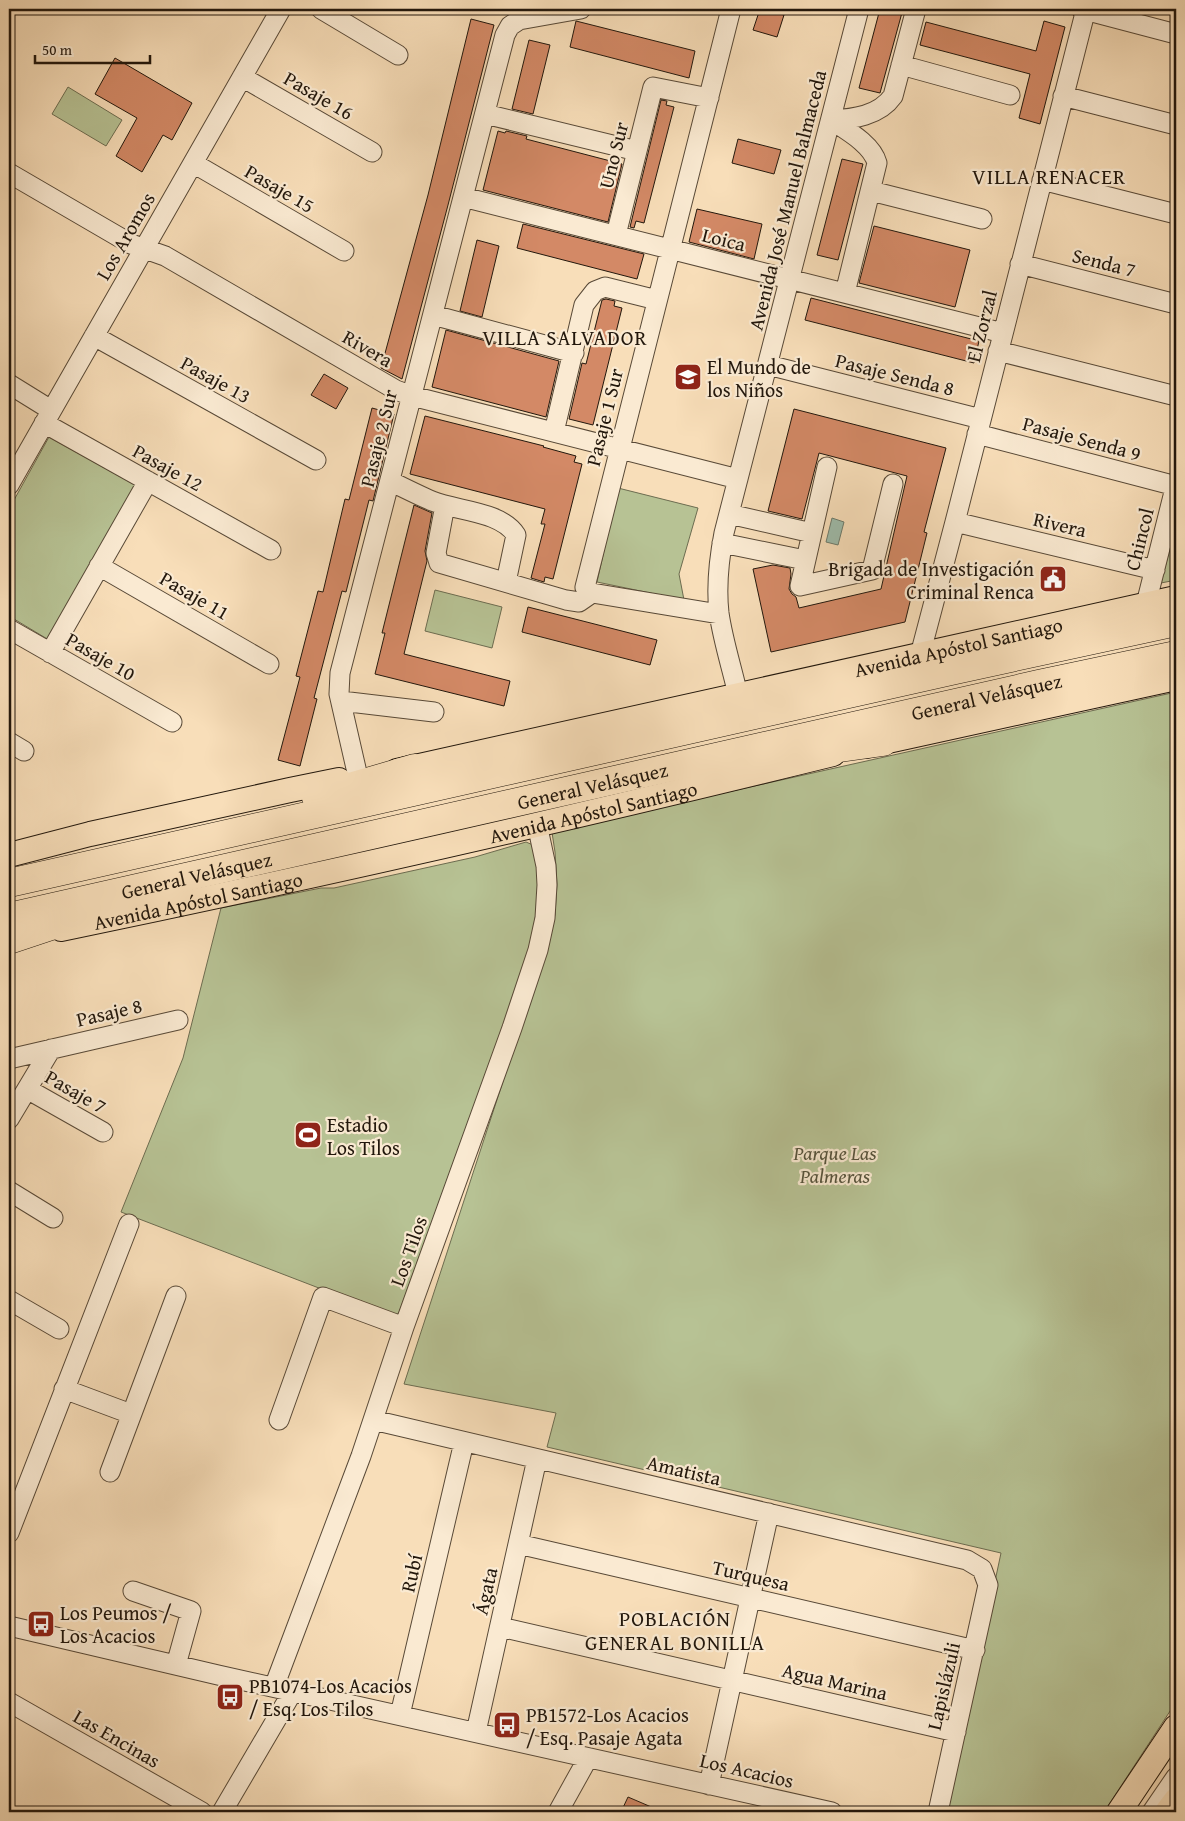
<svg xmlns="http://www.w3.org/2000/svg" width="1185" height="1821" viewBox="0 0 1185 1821" font-family="'Gentium Book Plus',serif">
  <style>
    .green { fill: #b7c294; stroke: #6c6c50 }
    .water { fill: #9ebcab; stroke: #6c7a6b }
    .building { fill: #d38966; stroke: #22170c }
    .lines { fill: none; stroke-linecap: round; stroke-linejoin: round }
    .minor-casing { stroke: #584937; stroke-width: 21 }
    .major-casing { stroke: #22170c; stroke-width: 26 }
    .highway-casing { stroke: #22170c; stroke-width: 29 }
    .minor { stroke: #faead2; stroke-width: 19 }
    .major { stroke: #f8deb9; stroke-width: 24 }
    .highway { stroke: #f8deb9; stroke-width: 28 }
    .labels { text-anchor: middle; dominant-baseline: central; stroke-width: 4.5; stroke-linejoin: round; paint-order: stroke }
    .street-label { font-size: 20px; fill: #22170c; stroke: #faead2 }
    .poi-label { font-size: 20px; fill: #22170c; stroke: #faead2; text-anchor: start }
    .park-label { font-size: 20px; font-style: italic; fill: #56533c; stroke: #faead2 }
    .neighbourhood-label { font-size: 21px; letter-spacing: 1px; fill: #22170c; stroke: #faead2 }
  </style>
  <rect width="100%" height="100%" fill="#f8deb9"/>
  <filter id="stains"><feTurbulence type="fractalNoise" baseFrequency=".004" numOctaves="4"/><feColorMatrix values="0 0 0 0 .2 0 0 0 0 .09 0 0 0 0 .02 0 0 0 .5 -.17"/></filter>
  <radialGradient id="worn" r=".72"><stop offset=".6" stop-color="#630" stop-opacity="0"/><stop offset="1" stop-color="#630" stop-opacity=".3"/></radialGradient>
  <path class="green" d="M68,87L122,120L106,146L52,114Z
    M49,437L137,486L49,640L9,616V509Z
    M618,488L698,508L679,574L684,600L597,582Z
    M1176,525V580L1161,583Z
    M435,590L502,607L492,648L425,631Z
    M1176,692V1702L1104,1812H946L1001,1553L547,1447L556,1413L404,1384L526,1011L555,915L557,884L555,852L551,826L714,795Z
    M526,842L533,845L540,884L533,934L522,974L397,1318L121,1212L183,1058L221,908L321,888H334L475,857Z"/>
  <path class="water" d="M832,518L844,522L838,545L826,542Z"/>
  <path class="building" d="M760,9L784,15L777,37L753,30Z
    M880,9H903L880,93L859,88Z
    M471,19L494,25L448,205L402,379L381,368L428,195Z
    M576,21L695,51L689,78L570,47Z
    M1044,21L1065,27L1040,124L1019,118L1030,74L920,45L926,22L1036,51Z
    M529,40L550,45L533,114L512,109Z
    M115,58L192,103L172,140L163,135L142,172L116,156L137,118L95,94Z
    M661,100L667,101L666,105L674,107L644,223L636,221L634,228L630,227Z
    M498,131L505,133L506,131L527,136L526,139L622,164L608,222L483,190Z
    M738,139L781,150L774,174L732,163Z
    M842,159L863,164L838,260L817,255Z
    M697,209L762,224L754,259L689,242Z
    M523,224L644,254L637,279L517,248Z
    M874,226L970,250L955,307L859,283Z
    M477,240L499,246L482,317L460,311Z
    M811,298L979,341L974,363L805,320Z
    M606,299L615,301L614,306L622,308L593,425L569,419L582,363L586,364L602,300Z
    M446,330L559,361L546,417L432,387Z
    M324,374L348,388L336,409L311,395Z
    M372,408L394,414L373,501L369,500L346,592L342,591L314,698L317,699L300,766L278,760L300,677L296,676L318,591L323,592L345,499L349,500Z
    M794,409L946,448L924,532L927,533L905,622L771,652L753,569L773,565L790,568L791,574L789,589L792,594L796,597L799,608L881,589L907,476L819,453L802,519L768,511Z
    M425,416L544,446L543,447L576,456L574,462L582,464L553,579L545,577L544,582L531,578L545,524H541L545,509L410,474Z
    M414,505L432,513L425,551L427,561L404,654L510,681L504,706L375,674L385,633H382Z
    M528,607L657,640L650,665L522,632Z
    M628,1797L663,1812H621Z"/>
  <g class="lines">
    <g class="minor-casing">
      <path id="minor" d="M321,9L398,55
        M1081,9L1176,34
        M901,65L1010,95
        M242,77L372,152
        M1063,96L1176,125
        M485,114L637,151
        M831,120C846,130 872,144 877,163L845,293
        M831,120C853,119 879,116 893,96L916,9
        M193,163L344,251
        M9,173L131,244L165,256L396,390L412,396L738,479
        M1042,180L1176,214
        M871,191L982,219
        M463,197L1003,333
        M616,235L653,87L709,98
        M1020,264L1176,304
        M433,315L574,353
        M94,336L316,460
        M998,351L1176,396
        M768,365L981,419
        M9,384L51,410
        M44,423L271,550
        M554,432L584,305L595,291L605,287L657,300
        M977,434L1176,486
        M827,467L800,586L872,570L893,484
        M390,481C404,488 418,495 432,501C456,511 501,511 516,535L506,582
        M9,485L281,9
        M445,505L436,553L439,563L566,600L579,602L592,593
        M729,514L812,533
        M955,522L1155,570
        M722,543L805,560
        M99,566L269,664
        M1146,604L1176,484
        M719,614L592,593L585,587L731,9
        M9,629L172,722
        M50,653L148,481
        M920,655L955,522L1086,9
        M738,695C732,668 723,641 719,613C716,586 719,559 724,533L859,9
        M341,701L434,712
        M9,742L24,751
        M358,777L339,694L340,673L505,35L510,26L519,20L581,9
        M9,1059L178,1020
        M27,1089L103,1132
        M9,1119L51,1049
        M9,1191L53,1218
        M9,1300L59,1329
        M64,1389L131,1414
        M279,1420L323,1297L404,1327
        M373,1420L967,1560L982,1569L988,1585L938,1812
        M110,1472L176,1296
        M9,1533L129,1224
        M518,1544L975,1650
        M133,1591L191,1611L176,1665
        M9,1626L218,1675L832,1812
        M500,1627L956,1732
        M274,1687L361,1456L404,1327L512,1028L538,950L545,918L547,885L546,866L537,824
        M9,1702L202,1812
        M400,1715L464,1442
        M476,1732L537,1459
        M709,1785L769,1513
        M222,1812L293,1691
        M558,1812L588,1758
        M1152,1812L1176,1777"/>
    </g>
    <g class="major-casing">
      <g id="major">
        <path d="M865,746L1176,678"/>
        <path id="s1" d="M397,771L1176,598"/>
        <path d="M9,855L90,834L290,790L339,780"/>
        <path id="s2" d="M61,929C319,876 577,817 833,754"/>
        <path d="M1119,1812L1176,1727"/>
        <path d="M1167,1812L1176,1800"/>
      </g>
    </g>
    <g class="highway-casing">
      <g id="highway">
        <path d="M810,752L883,742"/>
        <path d="M316,797L415,768"/>
        <path d="M9,883L955,670L1176,622"/>
        <path id="s3" d="M9,917L1039,684L1176,655"/>
        <path d="M9,940L81,916"/>
      </g>
    </g>
    <use href="#minor" class="minor"/>
    <use href="#major" class="major"/>
    <use href="#highway" class="highway"/>
  </g>
  <defs>
    <g id="school-square" transform="scale(1.4375)"><rect x="-9" y="-9" width="18" height="18" rx="4" fill="#8f2418" stroke="#faead2"/><path d="M0-5L7-2L0 1L-7-2ZM-4 1L0 2.5L4 1V4Q0 6-4 4Z" fill="#fff"/></g>
    <g id="civic-square" transform="scale(1.4375)"><rect x="-9" y="-9" width="18" height="18" rx="4" fill="#8f2418" stroke="#faead2"/><path d="M-.6-6.5H3V-4.5H.6V-3L4-1V1h2V6H-6V1h2V-1L-.6-3ZM-1.2 2.5V6h2.4V2.5Z" fill="#fff"/></g>
    <g id="stadium-square" transform="scale(1.4375)"><rect x="-9" y="-9" width="18" height="18" rx="4" fill="#8f2418" stroke="#faead2"/><path d="M0-5a6.5 5 0 1 0 0 10a6.5 5 0 1 0 0-10ZM-3.5-1.8h7v3.6h-7Z" fill="#fff"/></g>
    <g id="bus-square" transform="scale(1.4375)"><rect x="-9" y="-9" width="18" height="18" rx="4" fill="#8f2418" stroke="#faead2"/><path d="M-5-6H5V4H4V6H2V4H-2V6H-4V4H-5ZM-3.5-4V0h7V-4ZM-3.5 1.2v1.5H-2V1.2ZM2 1.2v1.5H3.5V1.2Z" fill="#fff"/></g>
  </defs>
  <g fill-rule="evenodd">
    <use href="#school-square" x="688" y="377"/>
    <use href="#civic-square" x="1053" y="579"/>
    <use href="#stadium-square" x="308" y="1135"/>
    <use href="#bus-square" x="41" y="1624"/>
    <use href="#bus-square" x="230" y="1697"/>
    <use href="#bus-square" x="507" y="1725"/>
  </g>
  <g class="labels">
    <g class="street-label">
      <text transform="translate(319 95) rotate(30)">Pasaje 16</text>
      <text transform="translate(613 155) rotate(-76)">Uno Sur</text>
      <text transform="translate(280 188) rotate(30)">Pasaje 15</text>
      <text transform="translate(787 200) rotate(-76)">Avenida José Manuel Balmaceda</text>
      <text transform="translate(125 236) rotate(-60)">Los Aromos</text>
      <text transform="translate(724 239) rotate(14)">Loica</text>
      <text transform="translate(1104 262) rotate(14)">Senda 7</text>
      <text transform="translate(981 326) rotate(-76)">El Zorzal</text>
      <text transform="translate(368 348) rotate(30)">Rivera</text>
      <text transform="translate(895 374) rotate(14)">Pasaje Senda 8</text>
      <text transform="translate(216 379) rotate(29)">Pasaje 13</text>
      <text transform="translate(604 417) rotate(-76)">Pasaje 1 Sur</text>
      <text transform="translate(378 438) rotate(-76)">Pasaje 2 Sur</text>
      <text transform="translate(1082 438) rotate(15)">Pasaje Senda 9</text>
      <text transform="translate(168 467) rotate(29)">Pasaje 12</text>
      <text transform="translate(1060 524) rotate(13)">Rivera</text>
      <text transform="translate(1139 539) rotate(-76)">Chincol</text>
      <text transform="translate(195 595) rotate(30)">Pasaje 11</text>
      <text stroke="none"><textPath href="#s1" startOffset="575">Avenida Apóstol Santiago</textPath></text>
      <text transform="translate(101 656) rotate(30)">Pasaje 10</text>
      <text stroke="none"><textPath href="#s3" startOffset="1002">General Velásquez</textPath></text>
      <text stroke="none"><textPath href="#s3" startOffset="598">General Velásquez</textPath></text>
      <text stroke="none"><textPath href="#s2" startOffset="545">Avenida Apóstol Santiago</textPath></text>
      <text stroke="none"><textPath href="#s3" startOffset="192">General Velásquez</textPath></text>
      <text stroke="none"><textPath href="#s2" startOffset="140">Avenida Apóstol Santiago</textPath></text>
      <text transform="translate(109 1012) rotate(-13)">Pasaje 8</text>
      <text transform="translate(76 1091) rotate(30)">Pasaje 7</text>
      <text transform="translate(408 1251) rotate(-70)">Los Tilos</text>
      <text transform="translate(684 1470) rotate(13)">Amatista</text>
      <text transform="translate(411 1573) rotate(-77)">Rubí</text>
      <text transform="translate(751 1575) rotate(13)">Turquesa</text>
      <text transform="translate(485 1591) rotate(-77)">Ágata</text>
      <text transform="translate(835 1681) rotate(13)">Agua Marina</text>
      <text transform="translate(943 1686) rotate(-77)">Lapislázuli</text>
      <text transform="translate(117 1738) rotate(30)">Las Encinas</text>
      <text transform="translate(747 1770) rotate(13)">Los Acacios</text>
    </g>
    <g class="poi-label">
      <text x="707" y="366">El Mundo de<tspan x="707" dy="23">los Niños</tspan></text>
      <text x="1034" y="568" text-anchor="end">Brigada de Investigación<tspan x="1034" dy="23">Criminal Renca</tspan></text>
      <text x="327" y="1124">Estadio<tspan x="327" dy="23">Los Tilos</tspan></text>
      <text x="60" y="1612">Los Peumos /<tspan x="60" dy="23">Los Acacios</tspan></text>
      <text x="249" y="1685">PB1074-Los Acacios<tspan x="249" dy="23">/ Esq. Los Tilos</tspan></text>
      <text x="526" y="1714">PB1572-Los Acacios<tspan x="526" dy="23">/ Esq. Pasaje Agata</tspan></text>
    </g>
    <g class="park-label">
      <text x="835" y="1152">Parque Las<tspan x="835" dy="23">Palmeras</tspan></text>
    </g>
    <g class="neighbourhood-label">
      <text x="1049" y="176">VILLA RENACER</text>
      <text x="565" y="337">VILLA SALVADOR</text>
      <text x="675" y="1618">POBLACIÓN<tspan x="675" dy="24">GENERAL BONILLA</tspan></text>
    </g>
  </g>
  <rect width="1185" height="1821" fill="none" stroke="#f8deb9" stroke-width="30"/>
  <rect x="10" y="10" width="1165" height="1801" fill="none" stroke="#22170c" stroke-width="2.5"/>
  <rect x="15" y="15" width="1155" height="1791" fill="none" stroke="#22170c"/>
  <path d="M35 55v8h115v-8" fill="none" stroke="#22170c" stroke-width="2.5"/>
  <text x="42" y="55" font-size="15" fill="#22170c" stroke="#faead2" stroke-width="4" paint-order="stroke">50 m</text>
  <rect width="100%" height="100%" filter="url(#stains)"/>
  <rect width="100%" height="100%" fill="url(#worn)"/>
</svg>
